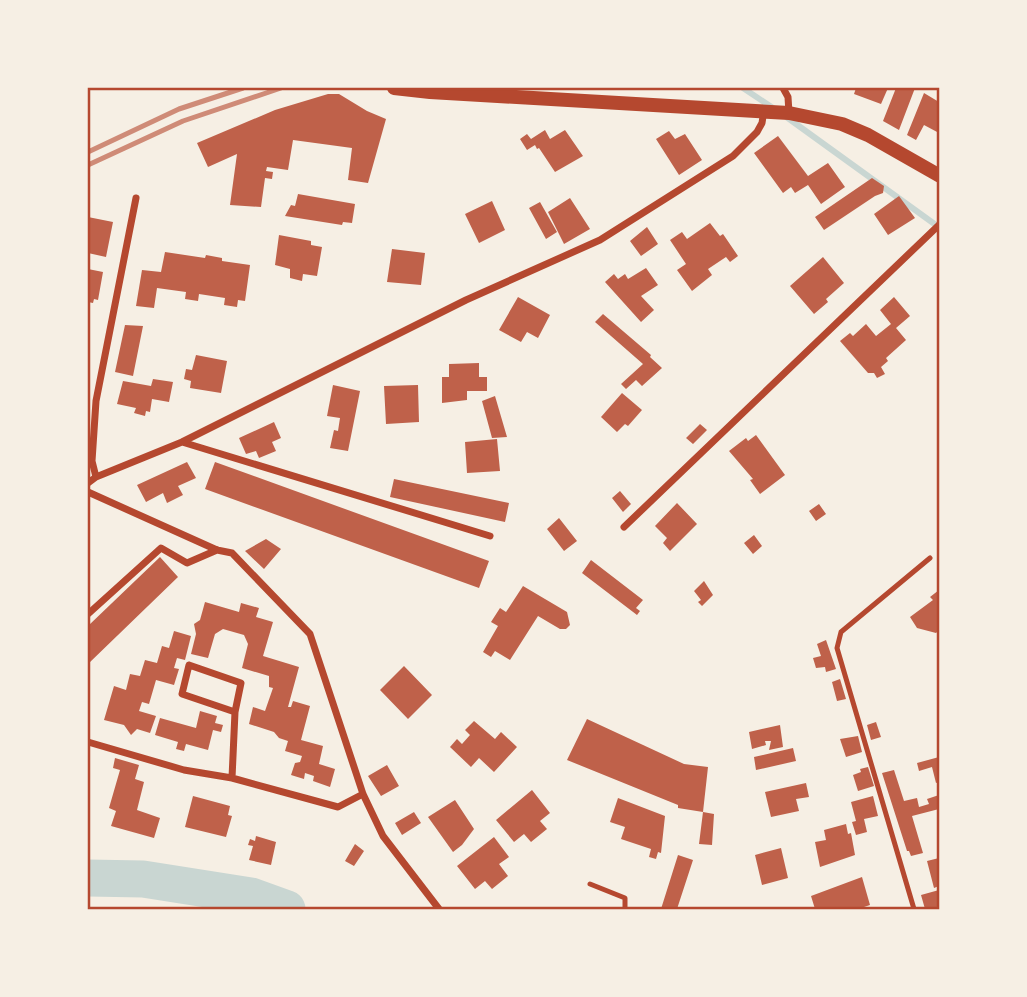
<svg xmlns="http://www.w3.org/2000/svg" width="1027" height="997" viewBox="0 0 1027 997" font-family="Lato,sans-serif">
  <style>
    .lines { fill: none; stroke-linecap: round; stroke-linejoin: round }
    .stream { stroke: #c9d6d2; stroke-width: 6 }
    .river { stroke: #c9d6d2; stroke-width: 37 }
    .building { fill: #bf614a }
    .service { stroke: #b5482f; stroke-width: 5 }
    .minor { stroke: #b5482f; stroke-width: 7 }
    .secondary { stroke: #b5482f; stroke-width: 14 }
    .rail { stroke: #cf8b77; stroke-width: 5 }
    .neatline { fill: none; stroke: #b5482f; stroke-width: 2.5 }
  </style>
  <rect width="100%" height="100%" fill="#f6efe4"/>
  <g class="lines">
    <path class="stream" d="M743,88L773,108
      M785,116L940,228"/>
    <path class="river" d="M88,878L143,879L251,896L287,909"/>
  </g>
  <path class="building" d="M856,88H888L881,104L854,94Z
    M896,88H915L899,130L883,121Z
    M924,93L939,102V133L924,125L916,140L907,135Z
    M328,94H339L367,111L386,119L368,183L348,180L352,148L293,140L288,170L267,167L266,171L273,172L272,179L265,178L261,207L230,205L237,154L208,167L197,143L275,110Z
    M545,130L550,139L565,130L583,156L555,172L539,148L537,149L535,145L527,150L520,139L527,134L531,139Z
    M669,131L675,139L685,134L702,160L679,175L656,139Z
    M778,136L808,176L828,163L845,187L821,204L808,185L795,193L791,187L783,193L754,153Z
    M872,178L884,186L883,193L875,196L824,230L815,217Z
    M298,194L355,204L352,223L343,222L342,225L285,216L291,205L295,206Z
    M899,196L915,218L888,235L874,214Z
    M570,198L590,229L564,244L548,212Z
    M492,201L505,230L479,243L465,214Z
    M540,202L557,232L546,239L529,208Z
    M88,217L113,222L106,257L88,253Z
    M710,223L720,236L723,234L738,256L730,262L726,257L708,269L712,275L692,291L677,270L686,264L670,240L682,232L687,239Z
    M647,227L658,244L641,256L630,241Z
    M279,235L311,241V245L322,247L317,276L303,274L302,281L290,278V269L275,265Z
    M392,249L425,253L421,285L387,282Z
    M165,252L205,258L206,255L222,258V261L250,265L245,301L238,300L237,307L224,305L225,298L199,294L198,301L185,299L186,292L157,288L154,308L136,306L142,270L161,272Z
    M823,257L844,283L826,299L828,302L814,314L790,286Z
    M646,268L658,285L641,296L654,310L641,322L605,282L614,274L618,279L625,274L628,279Z
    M88,269L103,272L98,300L94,299L93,303L88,302Z
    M518,297L550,315L538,338L527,332L521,342L499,330Z
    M894,297L910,316L896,328L906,340L886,358L888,361L881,367L885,374L877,378L874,373H868L840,341L850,333L853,336L866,324L876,336L891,324L880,310Z
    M603,314L651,355L650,357L662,368L642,386L636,380L626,389L621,384L643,364L595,322Z
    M125,325L143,326L133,376L115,372Z
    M196,355L227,361L221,393L190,388L191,381L184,379L186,369L192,370Z
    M479,363V377H487V391H467V400L442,403V377H449V364Z
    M153,379L173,382L169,402L152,399L150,412L146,411L145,416L134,413L136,408L117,404L123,381L151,386Z
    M333,385L360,391L348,451L330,448L334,430L338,431L340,418L327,416Z
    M418,385L419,422L386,424L384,386Z
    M622,393L642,410L628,426L625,424L617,432L601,417Z
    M495,396L507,437L492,438L482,401Z
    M274,422L281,438L272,442L276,451L259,458L256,451L246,454L239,438Z
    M700,424L707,430L693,444L686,438Z
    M756,435L785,475L760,494L750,480L753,479L729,451L746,438L748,441Z
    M497,439L500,471L467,473L465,442Z
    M187,462L196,478L178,486L183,495L167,503L163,493L146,502L137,485Z
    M215,462L489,561L479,588L205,489Z
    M394,479L509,503L505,522L390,497Z
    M620,491L631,504L623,512L612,498Z
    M677,503L697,524L670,551L663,543L667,538L655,526Z
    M819,504L826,514L816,521L809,511Z
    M559,518L577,541L564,551L547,529Z
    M754,535L762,546L753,554L744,543Z
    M266,539L281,549L264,569L245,551Z
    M160,557L178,577L88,664V626Z
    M591,560L643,600L636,608L640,611L637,615L582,573Z
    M704,581L713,595L702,606L698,602L701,600L694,591Z
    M523,586L567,612L570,625L566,629H560L538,616L510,660L495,651L491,657L483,652L498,626L491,622L500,608L506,612Z
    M939,590V630L936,633L917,628L910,617L933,600L930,597Z
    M205,602L239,612L241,603L259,608L256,617L273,622L263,656L299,667L288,707H291L293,701L310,706L301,740L323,746L319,764L335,769L330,787L313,781L314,776L305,773L304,779L291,775L295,763L300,762L302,756L285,751L288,741L279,738L274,732L249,724L253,707L265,711L273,688L269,687V676L242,668L248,644L244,635L223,629L215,634L208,658L191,654L196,634L194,624L200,620Z
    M174,631L191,636L185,660L177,658L174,668L179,669L174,685L156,680L149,704L142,702L139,711L156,716L150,733L137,729L131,735L124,725L104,720L114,686L126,690L130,674L140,676L145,660L157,663L162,646L169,648Z
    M826,640L836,669L826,672L825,667L816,668L813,658L821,656L817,644Z
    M404,666L432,695L408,719L380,690Z
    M840,679L846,699L837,701L832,682Z
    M200,711L217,716L215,723L223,725L221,732L213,730L208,750L186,744L184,751L176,749L178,742L155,735L160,718L196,728Z
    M587,719L684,764L708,767L703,812L678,808V805L567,760Z
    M474,721L495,739L501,732L517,747L494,772L479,758L471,767L450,747L457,739L462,744L470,735L465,730Z
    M876,722L881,737L871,740L867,725Z
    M780,725L783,747L769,750L771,741H765L766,745L752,749L749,732Z
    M858,736L862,752L846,757L840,739Z
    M793,748L796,761L756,770L754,757Z
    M939,757V782L936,783L932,767L919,771L917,763Z
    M115,758L139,765L135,779L144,782L137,810L160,818L154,838L111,826L116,811L109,808L120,770L113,768Z
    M387,765L399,786L381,796L368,776Z
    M868,767L874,786L858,791L853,775L861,772L860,769Z
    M894,770L904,801L917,798L919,807L929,804L927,799L939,795V809L912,816L923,853L911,856L909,851H907L882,773Z
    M806,783L809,797L796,799L799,811L771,817L765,792Z
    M532,790L550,813L540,821L547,829L531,842L524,834L514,842L496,820Z
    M193,796L230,806L228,815L232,816L226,837L185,827Z
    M873,796L878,816L864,819L867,832L856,835L852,822L856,821L851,802Z
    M618,798L665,816L661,853L658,852L656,859L649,857L651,849L621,839L625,827L610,822Z
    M455,800L474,829L462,845L453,852L428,817Z
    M414,812L421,823L402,835L395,823Z
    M703,812L714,814L712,845L699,844Z
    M846,824L848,834L851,833L855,855L820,867L815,842L826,840L824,830Z
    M256,836L276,842L271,865L249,860L253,846L248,845L250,839L255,841Z
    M494,837L509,857L499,864L508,876L492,889L485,881L475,889L457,866Z
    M355,844L364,851L354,866L345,861Z
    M781,848L788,878L762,885L755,855Z
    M678,855L693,860L677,909H661Z
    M939,858V886L934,888L927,861Z
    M862,877L870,905L858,909H815L811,896Z
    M939,890V909H925L921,895Z"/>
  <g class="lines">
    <path class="service" d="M590,884L625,898V909
      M914,909L837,648L841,632L930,558"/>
    <path class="minor" d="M783,88L788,97L789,113
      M182,442L490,536
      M96,477L92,461L96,401L136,198
      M88,483L96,477L182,442L466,300L600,240L733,156L757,132L762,123L764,110
      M88,492L217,550L232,553L310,634L363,794L383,836L439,909
      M624,527L940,224
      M88,614L161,548L187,563L217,550
      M235,712L182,694L189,665L241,683L235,712L232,778L338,807L363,794
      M88,742L184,770L232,778"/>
    <path class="secondary" d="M394,88L430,92L789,113L842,124L868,135L940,176"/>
    <path class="rail" d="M88,152L179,109L243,88
      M88,165L183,121L281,88"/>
  </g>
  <rect width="1027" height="997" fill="none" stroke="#f6efe4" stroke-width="178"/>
  <rect x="89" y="89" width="849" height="819" class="neatline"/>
</svg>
